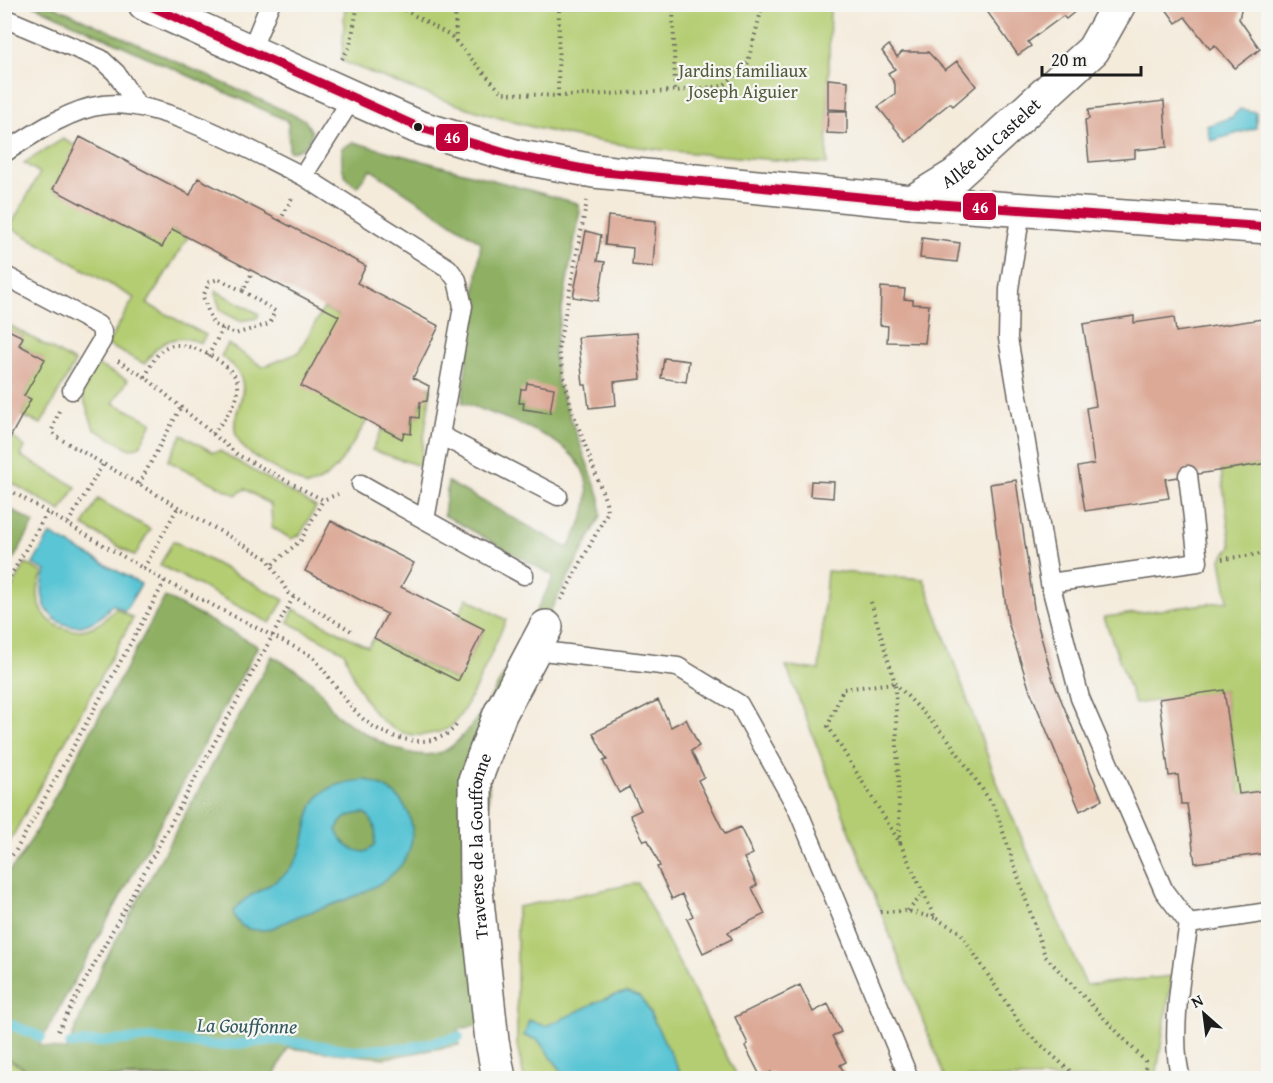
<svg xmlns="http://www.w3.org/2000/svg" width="1273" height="1083" viewBox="0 0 1273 1083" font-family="'Gentium Book Plus',serif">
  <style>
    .green { fill: #b4cd72; stroke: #687447; stroke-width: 1.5 }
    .forest { fill: #8fb064; stroke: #566640; stroke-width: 1.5 }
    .water { fill: #5ac5d4; stroke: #3b7078; stroke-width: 1.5; fill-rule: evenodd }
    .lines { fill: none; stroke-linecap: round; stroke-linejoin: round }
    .stream { stroke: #5ac5d4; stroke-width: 10 }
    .building { fill: #dca996 }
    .service-casing { stroke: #68645f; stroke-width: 21 }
    .minor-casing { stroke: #68645f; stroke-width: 36 }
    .path { stroke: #68645f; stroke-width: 4; stroke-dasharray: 1.5 4.5; stroke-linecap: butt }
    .service { stroke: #fff; stroke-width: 18 }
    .minor { stroke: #fff; stroke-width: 33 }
    .bus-1-casing { stroke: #f6f6f2; stroke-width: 14 }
    .bus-1 { stroke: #c1003b; stroke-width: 9 }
    .bus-dot { fill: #1c1c1c; stroke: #f6f6f2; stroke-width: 2 }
    .labels { text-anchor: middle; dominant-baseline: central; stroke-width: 4.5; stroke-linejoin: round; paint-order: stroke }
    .park-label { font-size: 18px; fill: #515a3a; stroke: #f6f6f2 }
    .street-label { font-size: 18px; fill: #1c1c1c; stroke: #f6f6f2 }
    .water-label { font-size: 20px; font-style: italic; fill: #32575c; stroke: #f6f6f2 }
    .line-badge { stroke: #f6f6f2; stroke-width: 2 }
    .badge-label { font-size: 16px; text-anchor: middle; font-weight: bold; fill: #fff }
  </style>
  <rect width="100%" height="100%" fill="#f6f6f2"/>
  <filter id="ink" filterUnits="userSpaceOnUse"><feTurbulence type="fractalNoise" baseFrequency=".0167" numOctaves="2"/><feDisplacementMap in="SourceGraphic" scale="12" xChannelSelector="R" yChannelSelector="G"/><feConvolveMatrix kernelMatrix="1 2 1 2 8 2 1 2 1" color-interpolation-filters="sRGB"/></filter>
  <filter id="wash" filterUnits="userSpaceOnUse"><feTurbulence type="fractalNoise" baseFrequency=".008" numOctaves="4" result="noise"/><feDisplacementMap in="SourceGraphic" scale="24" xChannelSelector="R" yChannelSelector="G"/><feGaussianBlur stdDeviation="1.35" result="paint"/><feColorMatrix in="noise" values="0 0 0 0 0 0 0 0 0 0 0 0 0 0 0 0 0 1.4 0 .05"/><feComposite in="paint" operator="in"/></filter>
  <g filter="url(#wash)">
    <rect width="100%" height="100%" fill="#f4ebdb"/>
    <path class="green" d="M345,5H830L827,164C745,157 662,153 581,138C499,122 420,93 342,61Z
      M63,139L76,146L53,189C96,211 146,215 188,237L147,304L206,335L201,343C176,332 158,341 145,364L107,345L134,298L10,227L40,173L24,163Z
      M216,291L259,314L257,318L240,321L221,311L215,294Z
      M324,308L339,316L367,421C351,444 337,480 307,486C290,476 260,463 246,450C211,415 273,392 221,356L228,344L263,367L298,353Z
      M4,322L75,362L41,424L22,416L30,399L24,396L44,359L19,345L23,337L5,328Z
      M95,364L128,380L113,403L152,422L140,446L130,449L94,429L80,388Z
      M429,386L431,389L420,466L372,450L382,429L401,439L404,433H411L412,417H419L420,402Z
      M182,435L213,452L220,451L316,507L300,535L291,539L272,527L271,505L245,489L236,495L168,461Z
      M11,436L25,447L21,456L76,487L61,511L5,479V442L7,443Z
      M1268,463V790L1239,794L1224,690L1135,704L1104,617L1228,601L1221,559L1231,547L1221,470Z
      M98,499L150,529L135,556L83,526Z
      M173,541L284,600L270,623L160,565Z
      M26,563L43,573C20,622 83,654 115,608L133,618L5,850V601Z
      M827,571L924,579L997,782L1086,985L1172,976L1156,1078H945L786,666L819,670Z
      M467,598L506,620C494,646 469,711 450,727C443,732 432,734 423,735C376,738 357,688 344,652L288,622L294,609L368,647L374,638L457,681L484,630L458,616Z
      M638,883L738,1078H524L517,1045V907Z
      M4,1057L39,1077L274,1076L272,1078H5Z"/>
    <path class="forest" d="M33,5H52L305,120L312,132C309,144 301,152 289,151L288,121Z
      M353,142L577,203L580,211L554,352L557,382L600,498L601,516L491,722L481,1025L458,1029L459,1045L385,1058L288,1048L274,1076L39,1077L5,1057V876L22,856L165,597L258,646L39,1045L66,1051L104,962L272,656C288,665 304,674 317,687C326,697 331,712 342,719C366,735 409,762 439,753C479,742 533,615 554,576L444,515L448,482L568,548C629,450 535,431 462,402L481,242L370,169L357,187C341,176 341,167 342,148Z
      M9,508L34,523L5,574V512Z"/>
    <path class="water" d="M1240,109L1256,112V128L1211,141L1207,126L1232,117Z
      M50,534L141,584L125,611L112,604C83,648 27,621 46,571L33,564Z
      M367,780C388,787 406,798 411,822C423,883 341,901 299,916C285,921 271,932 256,930C243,929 237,924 233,912C244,894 269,889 285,874C325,836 283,785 367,780ZM365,813C376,823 377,832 374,846L365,852C349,850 343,844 336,830C342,817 351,814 365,813Z
      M627,992L640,997L647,1007L683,1078H567L538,1040L524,1036L529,1020L545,1026C573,1016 597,998 627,992Z"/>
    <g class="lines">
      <path class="stream" d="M4,1022L41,1037
        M70,1044L152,1038L217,1046L277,1040L353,1050L408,1048L459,1037"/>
    </g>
    <g id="blocks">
      <path class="building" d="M986,4H1072L1077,10L1066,19L1063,16L1028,42L1031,46L1018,55L984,7Z
        M1171,4H1248L1241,10L1239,19L1260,49L1235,68L1215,45L1210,49L1185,17L1176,23L1166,9Z
        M889,45L897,57L902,52H928L945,70L957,61L976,86L953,106L950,103L934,116L906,142L878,107L895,94V84L888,73L895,69L882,51Z
        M828,79L848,81L847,110L828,109Z
        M1164,101L1167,147L1135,150V158L1089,162L1085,120L1089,119L1088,110Z
        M828,111H847V134L827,133Z
        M80,137L190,195L198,178L366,266L357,283L439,326L413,378L429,386L427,401L420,402L419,418L412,417L411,434L404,433L402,439L301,386L339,316L172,229L162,247L53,189Z
        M608,216L656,221L653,267L632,265L633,248L605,245Z
        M586,231L601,235L597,261L605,262L598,301L573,297Z
        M922,238L960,243L957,262L920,258Z
        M881,287L905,289L904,299L913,300V304L929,305L925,343L887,342L888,326L880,325Z
        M1134,316V323L1174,317L1176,332L1262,319L1266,341H1268V463L1165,479L1169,498L1085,511L1078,467L1094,464L1086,408L1096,406L1083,324Z
        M4,328L23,337L19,345L45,359L24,396L31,399L7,443L4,442Z
        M637,333L641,379L614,382L616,405L589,408L586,385H583L578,337Z
        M664,358L689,361L686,382L661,378Z
        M527,383L554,388L550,413L523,409L524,403H519L521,389H526Z
        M1016,480L1035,615L1053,680L1102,800L1080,811L1029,688L1008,622L990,484Z
        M811,481L834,482L833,498L810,496Z
        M331,521L414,563L401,587L484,629L458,681L374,638L387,614L305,571Z
        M1224,690L1239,794L1268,790V853L1195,863L1187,804H1181L1178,775L1169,776L1159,699Z
        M658,700L671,727L686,719L699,746L691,751L704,777L698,780L725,834L740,827L753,854L744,858L757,885L752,888L765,914L728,932L732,939L703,953L687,919L693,916L682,894L672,899L657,867L660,866L648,840L644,841L630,815L641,810L629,787L619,793L603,761L607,760L593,733Z
        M800,985L813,1012L828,1004L841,1032L832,1036L846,1062L840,1065L847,1078H774L771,1072L761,1077L745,1046L748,1044L735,1017Z"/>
    </g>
  </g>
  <g filter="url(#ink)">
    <use href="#blocks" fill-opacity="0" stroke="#68645f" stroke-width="1.5"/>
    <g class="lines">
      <g class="service-casing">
        <path id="service" d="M4,18L101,59L116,73L137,105
          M250,53L270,4
          M4,153C32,135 69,109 103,105C160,97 250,151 303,176L353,97
          M303,176L448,268L457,280L463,306L425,520
          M1021,211L1009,289L1008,338L1050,583
          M4,275L98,325L102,331V340L72,390
          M440,435L558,496
          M1188,475L1198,562L1050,583L1080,698L1164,891L1189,924L1268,912
          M361,484L524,575
          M534,650L678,667L739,704L797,808L909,1078
          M1181,1078C1169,1039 1182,965 1189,924"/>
      </g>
      <g class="minor-casing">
        <g id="minor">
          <path d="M145,4L418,127L515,156L594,171L912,202L1268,227"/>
          <path id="s1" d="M912,202L956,175L1093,50L1119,4"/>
          <path id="s2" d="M499,1078L492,1041L476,891L475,780L500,714L546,627"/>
        </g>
      </g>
      <path class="path" d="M394,4L451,36L502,93L558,96L675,91L723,86L747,65L763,4
        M455,4L456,41
        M673,4L675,91
        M342,59L350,46L358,4
        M558,96L559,4
        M280,221L292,198
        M243,291L275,311L269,324L235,334L213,324L203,297L209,282L219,279L243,291L253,271
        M208,356L223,328
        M118,361L145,377L238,455L323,500L338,494
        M145,377C151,366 156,352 167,347C185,337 237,365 238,385C240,403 223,420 213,434
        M59,411L52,430L55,436L268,559L288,593L353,632
        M139,484L181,407
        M4,487L165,581L312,656C330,676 342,699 362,718C386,740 437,754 458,723
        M4,498L11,491
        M68,523L103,464
        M1222,559L1268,553
        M273,564L301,540L323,500
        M144,568L178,507
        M4,587L48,511
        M561,600L607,513L606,502L571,407L558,350L587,201
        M871,602L895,683L948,739L995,808L1045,956L1145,1061L1146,1078
        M900,843L895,683L843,689L828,726L900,843L935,918L960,932L1024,1030L1078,1078
        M4,864L15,852L165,581
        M908,911L922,895
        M880,912L908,911L935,918
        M58,1031L294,596"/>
      <use href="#service" class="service"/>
      <use href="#minor" class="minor"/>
      <g class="bus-1-casing">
        <path id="bus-1" d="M146,4L418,127L515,156L594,171L912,202L1268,227"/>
      </g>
      <use href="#bus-1" class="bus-1"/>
    </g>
  </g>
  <circle class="bus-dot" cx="418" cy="127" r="5"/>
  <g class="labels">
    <g class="park-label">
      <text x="743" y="70">Jardins familiaux<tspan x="743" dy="21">Joseph Aiguier</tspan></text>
    </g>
    <g class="street-label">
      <text stroke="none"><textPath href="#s1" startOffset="99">Allée du Castelet</textPath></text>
      <text stroke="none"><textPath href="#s2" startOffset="234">Traverse de la Gouffonne</textPath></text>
    </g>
    <g class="water-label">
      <text transform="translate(247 1025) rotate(1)">La Gouffonne</text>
    </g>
  </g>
  <g class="line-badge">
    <rect x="435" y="123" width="34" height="29" rx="6" fill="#c1003b"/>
    <rect x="962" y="192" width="35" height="29" rx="6" fill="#c1003b"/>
  </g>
  <g class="badge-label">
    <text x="452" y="143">46</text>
    <text x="980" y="213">46</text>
  </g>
  <rect width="1273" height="1083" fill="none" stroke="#f6f6f2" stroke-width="24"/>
  <g transform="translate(1204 1014) rotate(332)" stroke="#f6f6f2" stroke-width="4.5" paint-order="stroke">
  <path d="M0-4.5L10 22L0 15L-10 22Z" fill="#1c1c1c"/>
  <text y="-9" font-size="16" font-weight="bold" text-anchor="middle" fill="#1c1c1c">N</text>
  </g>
  <path d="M1042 66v9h99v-9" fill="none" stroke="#1c1c1c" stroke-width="3"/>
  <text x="1051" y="66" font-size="18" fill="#1c1c1c" stroke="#f6f6f2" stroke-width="4.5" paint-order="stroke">20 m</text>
</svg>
